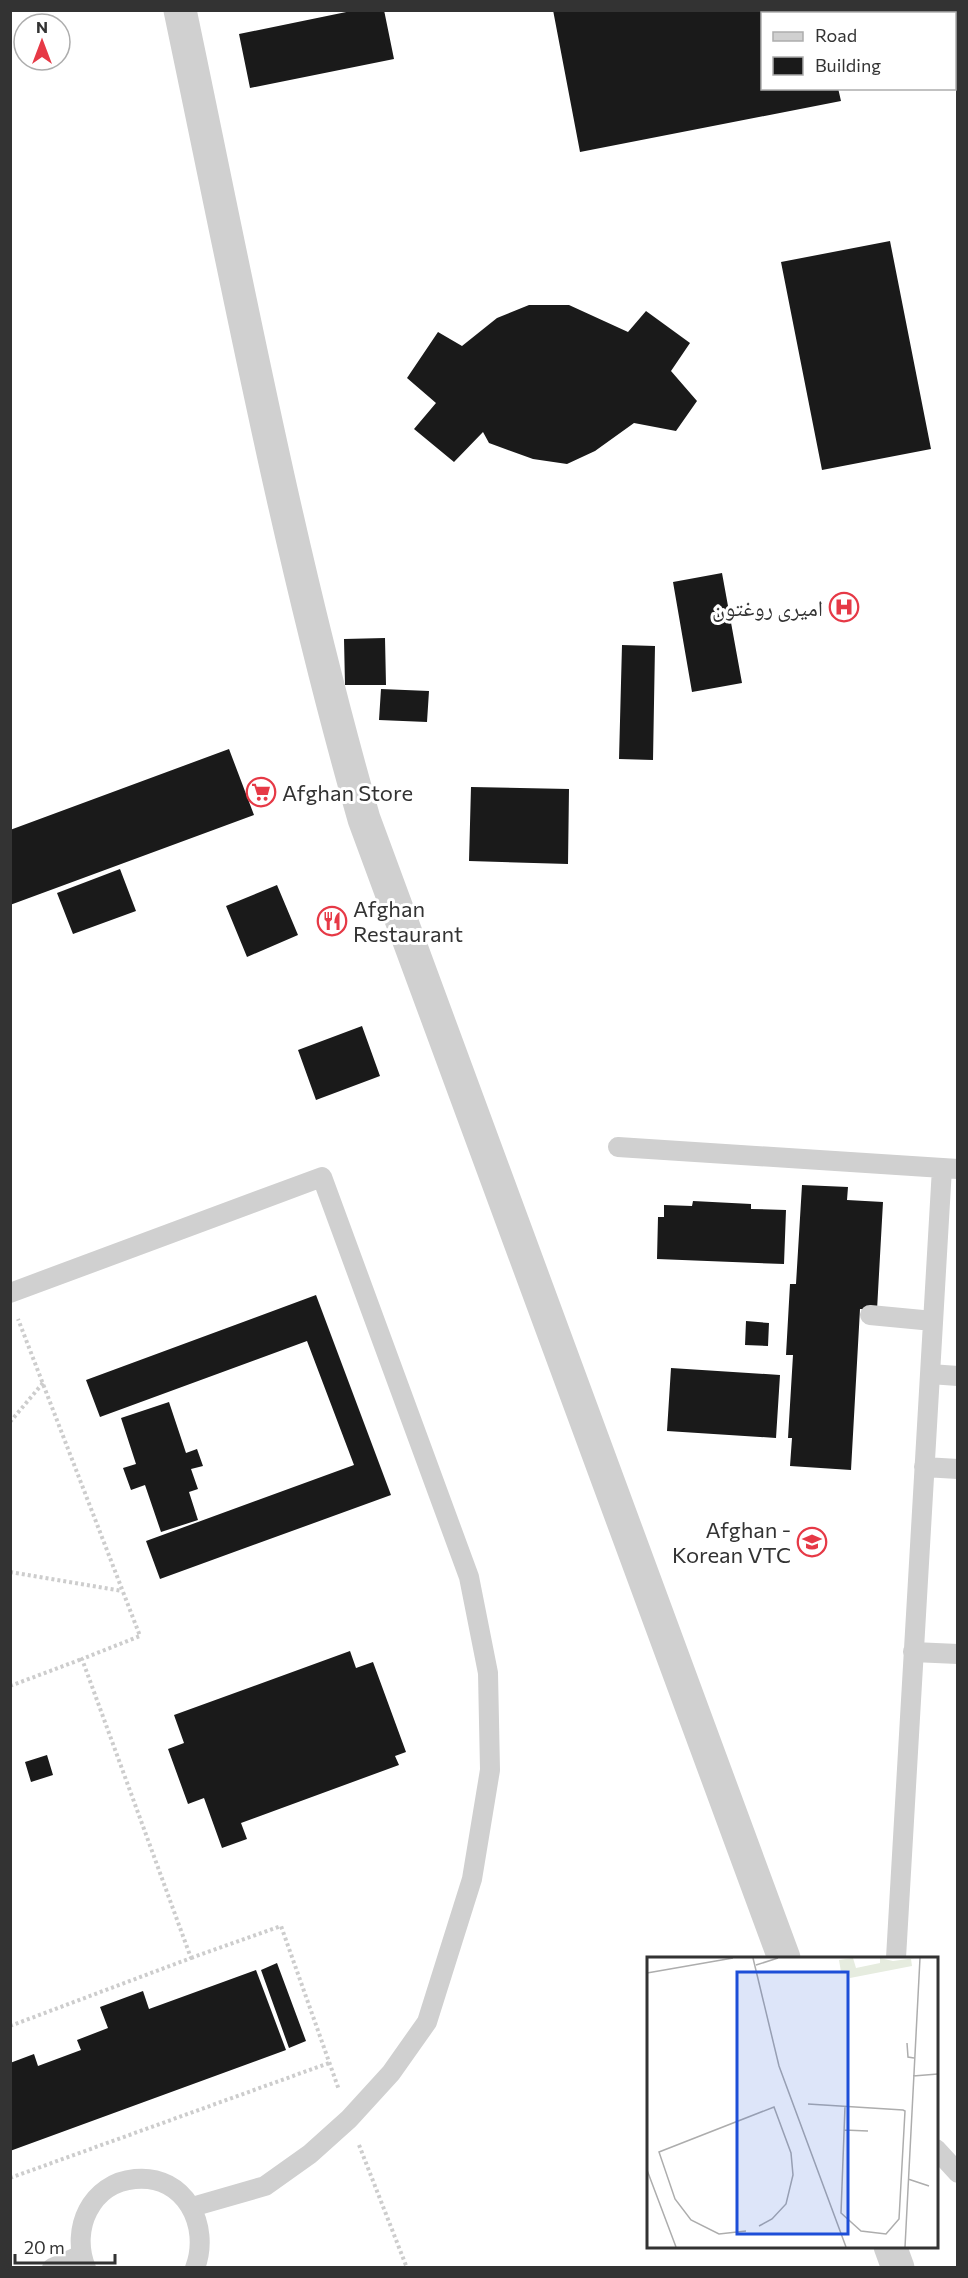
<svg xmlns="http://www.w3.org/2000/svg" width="968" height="2278" viewBox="0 0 968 2278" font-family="Commissioner,'Noto Naskh Arabic',sans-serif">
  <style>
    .building { fill: #1a1a1a }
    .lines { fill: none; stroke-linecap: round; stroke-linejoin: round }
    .path { stroke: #cdcdcd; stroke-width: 4; stroke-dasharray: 3 3; stroke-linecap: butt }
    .lane { stroke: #d0d0d0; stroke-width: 20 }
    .street { stroke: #d0d0d0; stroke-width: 33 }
    .labels { text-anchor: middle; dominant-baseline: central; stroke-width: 6; stroke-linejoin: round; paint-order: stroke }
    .poi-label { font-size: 22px; fill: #333; stroke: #fff; text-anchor: end }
    .inset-road { fill: none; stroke: #adadad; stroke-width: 1.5 }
    .view { fill: #1d4ed8; fill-opacity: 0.15; stroke: #1d4ed8; stroke-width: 3 }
    .inset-edge { fill: none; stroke: #333; stroke-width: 3 }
  </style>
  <rect width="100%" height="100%" fill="#fff"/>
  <path class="building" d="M356,10H384L394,59L250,88L239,34Z
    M553,10H823L824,14H762V88H838L841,101L580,152Z
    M890,241L931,449L822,470L781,262Z
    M529,305H569L628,332L646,311L690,343L671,371L697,401L676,431L634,423L595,451L567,464L533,459L489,443L483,432L454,462L414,429L436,403L407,378L438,332L462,346L497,318Z
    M722,573L742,683L692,692L673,582Z
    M385,638L386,685H345L344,639Z
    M622,645L655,646L653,760L619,759Z
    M381,689L429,691L427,722L379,720Z
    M229,749L254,815L10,905V830Z
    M471,787L569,789L568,864L469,861Z
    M120,869L136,911L73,934L57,893Z
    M277,885L298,935L247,957L226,906Z
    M362,1026L380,1076L316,1100L298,1050Z
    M802,1185L848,1187L847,1200L883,1202L877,1310L860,1309L851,1470L790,1466L792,1438H788L793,1355H786L790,1284H796Z
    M693,1201L751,1204V1209L786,1210L784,1264L657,1259L658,1217H664V1205L692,1206Z
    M316,1295L391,1495L160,1579L146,1541L354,1465L307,1341L100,1417L86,1380Z
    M746,1321L769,1323L768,1346L745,1345Z
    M671,1368L780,1375L776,1438L667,1431Z
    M169,1402L186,1453L197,1449L203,1466L191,1469L198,1489L189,1492L198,1520L161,1532L145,1485L131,1490L123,1468L136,1464L121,1418Z
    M350,1651L356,1668L373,1662L406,1752L395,1756L399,1765L241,1823L247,1839L222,1848L204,1798L188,1804L168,1749L184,1743L174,1715Z
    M47,1755L53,1775L31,1782L25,1762Z
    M277,1963L306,2041L289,2048L261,1970Z
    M256,1970L286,2050L10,2151V2063L34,2054L38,2066L81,2050L77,2040L108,2028L100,2007L143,1991L149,2009Z"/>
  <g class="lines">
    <path class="path" d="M10,1422L43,1383
      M10,1572L122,1591
      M10,1686L82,1659
      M191,1958L281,1926L339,2090
      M10,2026L191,1958L82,1659L140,1636L18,1319
      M359,2145L407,2268
      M10,2178L329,2063"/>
    <path class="lane" d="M618,1147L958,1169
      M10,1293L322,1177L469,1577L488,1673L490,1770L472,1879L427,2022L391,2073L349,2119L310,2154L265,2186L192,2207
      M870,1315L933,1321
      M930,1374L958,1376
      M924,1467L958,1469
      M913,1652L958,1654
      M896,1958L942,1168
      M936,2149L958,2173
      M52,2268L81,2255
      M86,2268C70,2229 91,2183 135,2179C185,2174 211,2226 195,2268"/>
    <path class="street" d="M180,10C237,281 288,553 364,819L784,1958
      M890,2246L898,2268"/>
  </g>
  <defs>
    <g id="hospital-ring" transform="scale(1.5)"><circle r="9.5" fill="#fff" stroke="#e63946" stroke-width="1.5"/><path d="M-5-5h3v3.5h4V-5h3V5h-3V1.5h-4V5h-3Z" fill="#e63946"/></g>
    <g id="supermarket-ring" transform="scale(1.5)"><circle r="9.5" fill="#fff" stroke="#e63946" stroke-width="1.5"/><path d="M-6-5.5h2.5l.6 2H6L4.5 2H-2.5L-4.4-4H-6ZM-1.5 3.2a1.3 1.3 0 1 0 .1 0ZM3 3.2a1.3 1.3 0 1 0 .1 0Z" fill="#e63946"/></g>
    <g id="restaurant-ring" transform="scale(1.5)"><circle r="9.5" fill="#fff" stroke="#e63946" stroke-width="1.5"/><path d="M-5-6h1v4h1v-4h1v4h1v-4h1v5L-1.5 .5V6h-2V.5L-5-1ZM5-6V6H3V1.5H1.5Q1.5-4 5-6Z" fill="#e63946"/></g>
    <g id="university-ring" transform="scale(1.5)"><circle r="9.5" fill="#fff" stroke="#e63946" stroke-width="1.5"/><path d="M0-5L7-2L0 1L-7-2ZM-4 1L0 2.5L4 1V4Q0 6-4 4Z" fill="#e63946"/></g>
  </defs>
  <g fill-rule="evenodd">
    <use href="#hospital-ring" x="844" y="607"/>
    <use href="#supermarket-ring" x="261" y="792"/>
    <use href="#restaurant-ring" x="332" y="921"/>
    <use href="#university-ring" x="812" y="1542"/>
  </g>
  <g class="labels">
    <g class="poi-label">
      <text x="823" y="607">امیری روغتون</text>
      <text x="282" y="792" text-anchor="start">Afghan Store</text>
      <text x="353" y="908" text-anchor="start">Afghan<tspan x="353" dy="25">Restaurant</tspan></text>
      <text x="791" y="1529">Afghan -<tspan x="791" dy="25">Korean VTC</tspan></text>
    </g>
  </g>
  <g transform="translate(647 1957)">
    <rect width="291" height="291" fill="#fff"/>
    <path d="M206,1L209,11L233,6V1L246,4L268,1L264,2L265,9L203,21L202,13L194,15L192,3Z" fill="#e6ecdf"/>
    <path class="inset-road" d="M106,1L132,109L199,290M109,8L131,1M0,16L86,1M260,86L261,100L267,101M266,119L291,117M161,147L256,153L258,154L252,262L239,277L214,274L194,256L198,149M197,173L221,174M0,213L29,290M261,222L282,229M99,274L72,277L44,263L28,242L12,195L127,150L144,196L146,218L139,247L125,262L112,269M258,290L273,1"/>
    <path class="view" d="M90,15H201V277H90Z"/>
    <rect width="291" height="291" class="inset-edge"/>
  </g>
  <rect width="968" height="2278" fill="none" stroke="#333333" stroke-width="24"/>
  <rect x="761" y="12" width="195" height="78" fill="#ffffff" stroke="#adadad" stroke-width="1.5"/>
  <rect x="773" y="32" width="30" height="9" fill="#d0d0d0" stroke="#adadad" stroke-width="1.5"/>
  <text x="815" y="42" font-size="18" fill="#333333">Road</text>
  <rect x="773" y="57" width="30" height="18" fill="#1a1a1a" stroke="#adadad" stroke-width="1.5"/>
  <text x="815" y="72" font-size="18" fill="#333333">Building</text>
  <g transform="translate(42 42)"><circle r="28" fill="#ffffff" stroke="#adadad" stroke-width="1.5"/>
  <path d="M0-4.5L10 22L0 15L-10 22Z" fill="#e63946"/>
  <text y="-9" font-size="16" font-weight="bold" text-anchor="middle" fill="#333333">N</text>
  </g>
  <path d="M15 2254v9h100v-9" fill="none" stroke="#333333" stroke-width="3"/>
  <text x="24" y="2254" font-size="18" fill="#333333" stroke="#ffffff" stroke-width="4.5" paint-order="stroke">20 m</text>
</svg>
